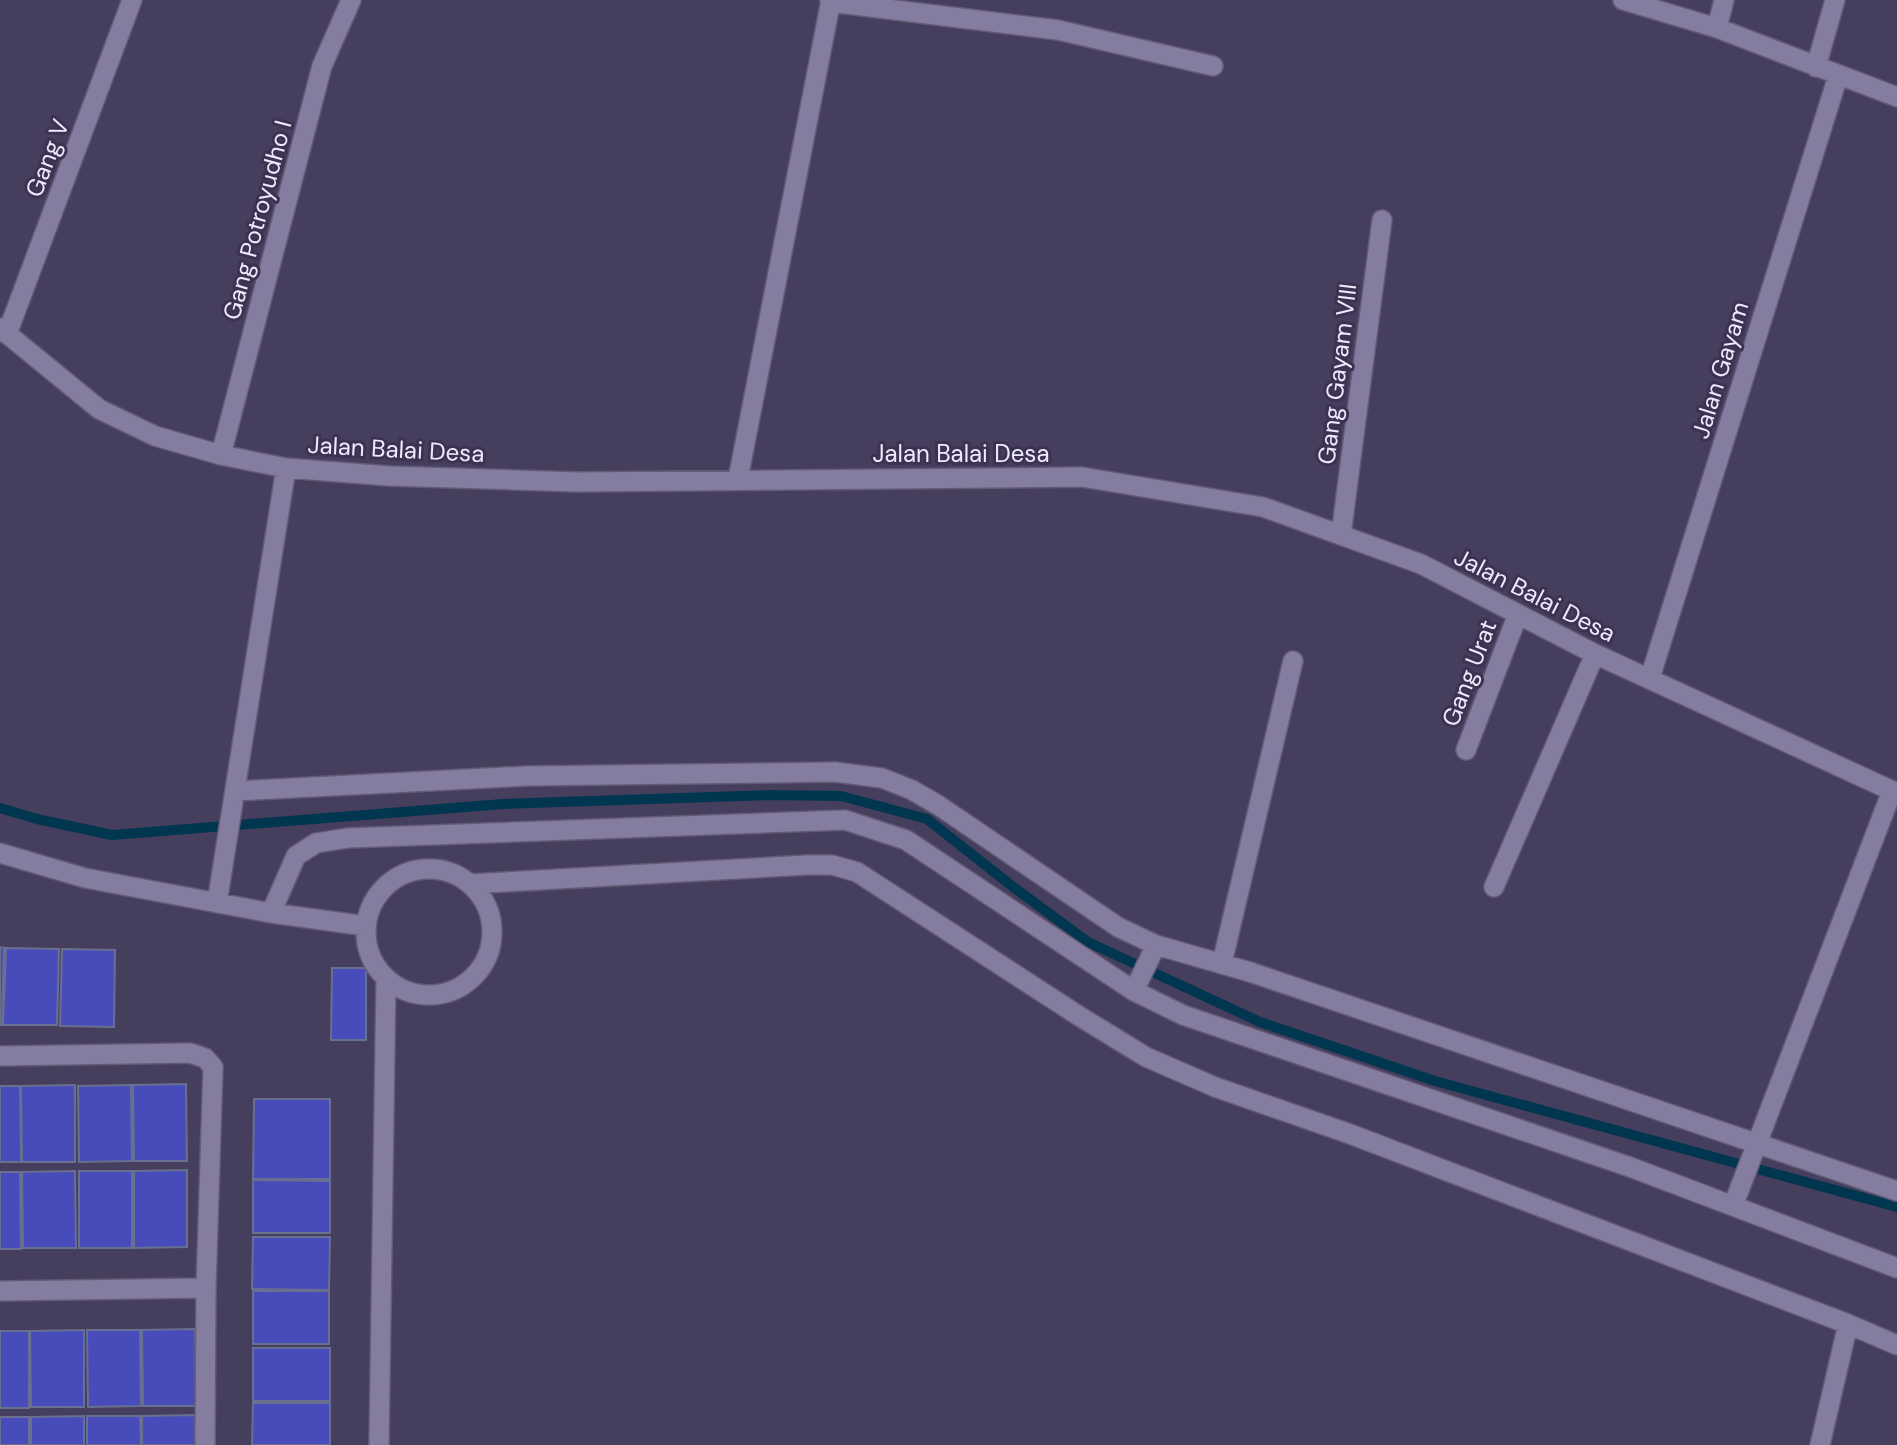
<svg xmlns="http://www.w3.org/2000/svg" width="1897" height="1445" viewBox="0 0 1897 1445" font-family="'DM Sans',sans-serif">
  <style>
    .lines { fill: none; stroke-linecap: round; stroke-linejoin: round }
    .stream { stroke: #00364f; stroke-width: 10 }
    .building { fill: #474cba; stroke: #686f90; stroke-width: 2 }
    .minor-casing { stroke: #625b76; stroke-width: 22 }
    .minor { stroke: #857da0; stroke-width: 19 }
    .labels { text-anchor: middle; dominant-baseline: central; stroke-width: 6; stroke-linejoin: round; paint-order: stroke }
    .street-label { font-size: 24px; fill: #eeeafd; stroke: #3b3351 }
  </style>
  <rect width="100%" height="100%" fill="#463e5d"/>
  <g class="lines">
    <path class="stream" d="M0,808L37,819L112,835L503,804L768,795L841,796L927,819L1012,886L1088,942L1260,1022L1435,1081L1897,1207"/>
  </g>
  <path class="building" d="M0,947L4,948L2,1025H0Z
    M6,948L59,949L57,1025H3Z
    M62,949L115,950L114,1027L60,1026Z
    M332,968H366V1040H331Z
    M186,1084L187,1161H134L133,1085Z
    M75,1085V1162H22L21,1086Z
    M131,1085L132,1161L79,1162L78,1086Z
    M0,1086H20L21,1162H0Z
    M254,1099H330V1179H253Z
    M187,1170V1247L134,1248V1171Z
    M75,1171L76,1248H23L22,1172Z
    M79,1171H132V1248H79Z
    M0,1172H20L21,1249H0Z
    M253,1180L330,1181V1233H253Z
    M253,1237H330L329,1290L252,1289Z
    M253,1291H329V1344H253Z
    M195,1329L196,1406H143L142,1330Z
    M84,1330V1407H31L30,1331Z
    M87,1330H140L141,1406L88,1407Z
    M0,1331H29V1408H0Z
    M253,1348H330V1401H253Z
    M253,1403H330V1445H252Z
    M195,1415V1445H142V1416Z
    M84,1416V1445H31V1417Z
    M87,1416H140L141,1445H87Z
    M0,1417H29V1445H0Z"/>
  <g class="lines">
    <g class="minor-casing">
      <path id="minor" d="M1623,0L1717,28L1897,97
        M830,2L1058,30L1213,66
        M1717,28L1724,0
        M1816,67L1835,0
        M0,328L99,409L155,436L221,455L286,468L389,476L578,482L1082,477L1263,507L1421,564L1595,654L1897,793
        M7,334L132,0
        M221,455L322,66L351,0
        M738,479L831,0
        M1341,535L1382,220
        M1650,678L1838,76
        M1466,750L1518,614
        M235,791L527,776L835,772L882,778L912,790L938,805L1118,927L1156,945L1250,972L1897,1191
        M0,853L85,878L271,913L366,926
        M366 932a63 63 0 1 1 126 0a63 63 0 1 1-126 0Z
        M470,884L807,865H832L857,872L1079,1016L1146,1057L1215,1087L1350,1134L1848,1324L1897,1345
        M1494,887L1595,654
        M217,903L286,468
        M271,913L296,856L316,843L348,838L845,820L906,840L1134,991L1183,1015L1630,1167L1897,1268
        M1222,963L1293,661
        M1134,991L1156,945
        M0,1056L190,1053L205,1058L213,1067L206,1288L205,1445
        M1733,1206L1892,791
        M0,1291L206,1288
        M379,1445L386,978
        M1820,1445L1848,1324"/>
    </g>
    <use href="#minor" class="minor"/>
  </g>
  <g class="labels">
    <g class="street-label">
      <text transform="translate(47 158) rotate(-69)">Gang V</text>
      <text transform="translate(257 220) rotate(-75)">Gang Potroyudho I</text>
      <text transform="translate(1720 370) rotate(-73)">Jalan Gayam</text>
      <text transform="translate(1337 374) rotate(-83)">Gang Gayam VIII</text>
      <text transform="translate(396 449) rotate(3)">Jalan Balai Desa</text>
      <text x="961" y="453">Jalan Balai Desa</text>
      <text transform="translate(1535 595) rotate(27)">Jalan Balai Desa</text>
      <text transform="translate(1469 673) rotate(-69)">Gang Urat</text>
    </g>
  </g>
</svg>
